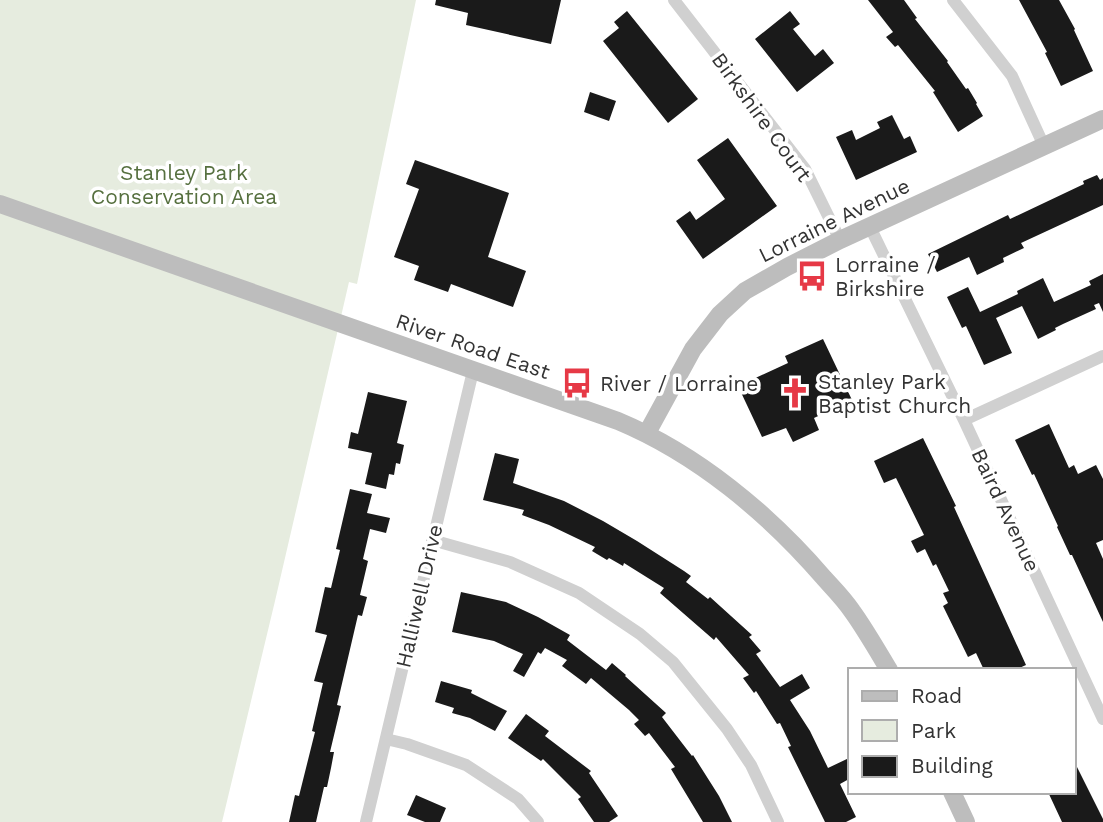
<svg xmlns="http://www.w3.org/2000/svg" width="1103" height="822" viewBox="0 0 1103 822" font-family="'Work Sans',sans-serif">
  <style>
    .green { fill: #e6ecdf }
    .building { fill: #1a1a1a }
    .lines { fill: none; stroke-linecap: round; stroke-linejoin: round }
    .street { stroke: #d0d0d0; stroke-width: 12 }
    .secondary { stroke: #bdbdbd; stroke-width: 18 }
    .labels { text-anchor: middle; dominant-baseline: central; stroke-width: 7; stroke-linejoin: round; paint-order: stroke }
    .street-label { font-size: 21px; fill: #333; stroke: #fff }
    .park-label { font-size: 21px; fill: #56703f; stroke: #fff }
    .poi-label { font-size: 21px; fill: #333; stroke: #fff; text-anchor: start }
  </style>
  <rect width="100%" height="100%" fill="#fff"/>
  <path class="green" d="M0,0H416L357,284L349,282L275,601L222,822H0Z"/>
  <path class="building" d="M436,0H561L551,44L466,25L468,13L435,5Z
    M868,0H904L917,18L915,19L948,61L947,62L966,89L968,88L977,103L976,104L983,116L958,132L933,92L935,91L898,45L895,47L886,37L893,32Z
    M1019,0H1059L1075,29L1074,30L1093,71L1061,86L1045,53L1047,52Z
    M627,11L698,99L668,123L603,41L619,28L614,22Z
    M790,11L800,24L793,29L815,56L823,49L834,63L797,92L755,39Z
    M590,92L616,101L609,121L584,112Z
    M892,115L904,139L910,136L917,152L856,180L836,137L852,130L856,140L880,128L877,122Z
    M728,138L777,206L703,259L676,221L690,211L696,220L725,199L697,160Z
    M415,160L509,193L488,257L526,271L513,307L451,284L448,292L414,280L419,266L394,257L419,189L406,184Z
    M1097,175L1100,180L1103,178V205L1021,243L1024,248L1003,258L1004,262L977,275L969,257L937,272L928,254L1008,215L1010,219L1084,184L1083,181Z
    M1103,274V312L1099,303L1094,305L1096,309L1063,324L1055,328L1056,330L1038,339L1022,306L996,318L1012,353L984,365L966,326L962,328L947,297L968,287L980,312L1018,294L1017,291L1043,278L1054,302L1091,285L1089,281Z
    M823,339L852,400L814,418L819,430L793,442L786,428L762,437L738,386L788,363L785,356Z
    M368,392L407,401L397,443L404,445L400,464L396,463L394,475L389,474L386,489L365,484L372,453L348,448L351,432L358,434Z
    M1049,424L1069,468L1074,465L1078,474L1096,465L1103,479V540L1096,543L1103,559V622L1072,555H1070L1057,527L1058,526L1034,474L1032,475L1015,440Z
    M923,438L956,506L954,507L1026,665L1015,670H984L976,653L968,657L943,606L948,603L943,593L949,591L936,564L933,566L925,549L917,553L911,541L924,535L896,478L884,483L874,461Z
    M495,453L519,459L513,483L564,501L603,521L637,541L684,571L691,576L686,582L708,599L710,597L752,635L749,637L761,651L756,654L780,687L802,674L810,688L790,700L810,731L828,768L849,758V779L840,784L856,817L846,822H825L788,747L791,746L780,723L777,724L756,691L754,693L743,678L749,675L716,637L714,640L660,593L664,588L624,563L623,566L609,558L607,560L592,551L595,547L549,525L522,515L524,510L483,500Z
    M350,489L372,494L367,513L390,518L386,533L370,529L363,559L368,561L360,595L367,597L362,616L358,615L337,705L341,706L330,752H334L331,768L327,787H324L316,822H289L295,795L299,796L315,732L312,731L323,683L314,681L327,635L315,632L325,587L331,588L340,550L336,549Z
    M461,592L506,602L538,617L570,635L567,640L606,670L612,663L626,675L625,676L666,713L662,717L692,756L693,755L719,796L732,822H703L671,769L675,767L649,733L645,736L634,724L639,720L629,710L591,678L586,684L562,666L567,660L545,648L541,654L538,652L524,677L513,671L523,654L494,641L452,632Z
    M441,681L472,690L471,693L507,711L495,731L470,718L452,713L454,708L435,702Z
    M526,714L549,731L545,736L591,771L589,773L618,816L609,822H594L578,799L581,797L543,759L541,761L508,738Z
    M1073,759L1103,819V822H1062L1048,792H1073Z
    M416,795L446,808L440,822H425L407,815Z"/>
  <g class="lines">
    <path class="street" d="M674,0L805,169L840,240
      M953,0L1012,76L1044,146
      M870,227L964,420L1103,719
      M964,420L1103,356
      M432,540L510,562L579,593L640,634L673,662L727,729L751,765L778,822
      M386,739L407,744L466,765L518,799L538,822
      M366,822L473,371"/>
    <path class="secondary" d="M0,204L618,421C697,454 768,513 824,578C834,589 844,599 852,611C865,629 877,650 889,670
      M647,433L693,349L720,314L745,291L787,267L840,240L1103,119
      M952,792L966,822"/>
  </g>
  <defs>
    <g id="bus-bare" transform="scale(2.415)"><path d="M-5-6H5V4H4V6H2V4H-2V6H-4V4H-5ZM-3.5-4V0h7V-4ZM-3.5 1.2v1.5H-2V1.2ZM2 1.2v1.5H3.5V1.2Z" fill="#e63946" stroke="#fff" stroke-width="2.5" paint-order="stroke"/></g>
    <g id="church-bare" transform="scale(2.415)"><path d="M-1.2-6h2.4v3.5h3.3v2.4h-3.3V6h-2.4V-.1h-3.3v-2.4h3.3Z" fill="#e63946" stroke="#fff" stroke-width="2.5" paint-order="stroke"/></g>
  </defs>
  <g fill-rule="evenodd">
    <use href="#bus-bare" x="812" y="276"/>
    <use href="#bus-bare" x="577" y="383"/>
    <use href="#church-bare" x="795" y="393"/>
  </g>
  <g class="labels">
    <g class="street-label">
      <text transform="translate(762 117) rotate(54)">Birkshire Court</text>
      <text transform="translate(834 220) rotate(-26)">Lorraine Avenue</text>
      <text transform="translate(473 346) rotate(19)">River Road East</text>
      <text transform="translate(1006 510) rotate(65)">Baird Avenue</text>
      <text transform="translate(419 596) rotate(-77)">Halliwell Drive</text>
    </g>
    <g class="park-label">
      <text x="184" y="172">Stanley Park<tspan x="184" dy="24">Conservation Area</tspan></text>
    </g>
    <g class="poi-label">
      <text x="835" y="264">Lorraine /<tspan x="835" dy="24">Birkshire</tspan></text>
      <text x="818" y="381">Stanley Park<tspan x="818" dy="24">Baptist Church</tspan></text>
      <text x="600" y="383">River / Lorraine</text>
    </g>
  </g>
  <rect x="848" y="668" width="228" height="126" fill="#ffffff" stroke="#adadad" stroke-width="2"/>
  <rect x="862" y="691" width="35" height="10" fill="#bdbdbd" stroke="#adadad" stroke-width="2"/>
  <text x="911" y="703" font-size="21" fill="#333333">Road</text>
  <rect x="862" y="720" width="35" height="21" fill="#e6ecdf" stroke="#adadad" stroke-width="2"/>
  <text x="911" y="738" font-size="21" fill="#333333">Park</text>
  <rect x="862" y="756" width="35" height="21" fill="#1a1a1a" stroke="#adadad" stroke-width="2"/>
  <text x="911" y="773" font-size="21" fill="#333333">Building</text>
</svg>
